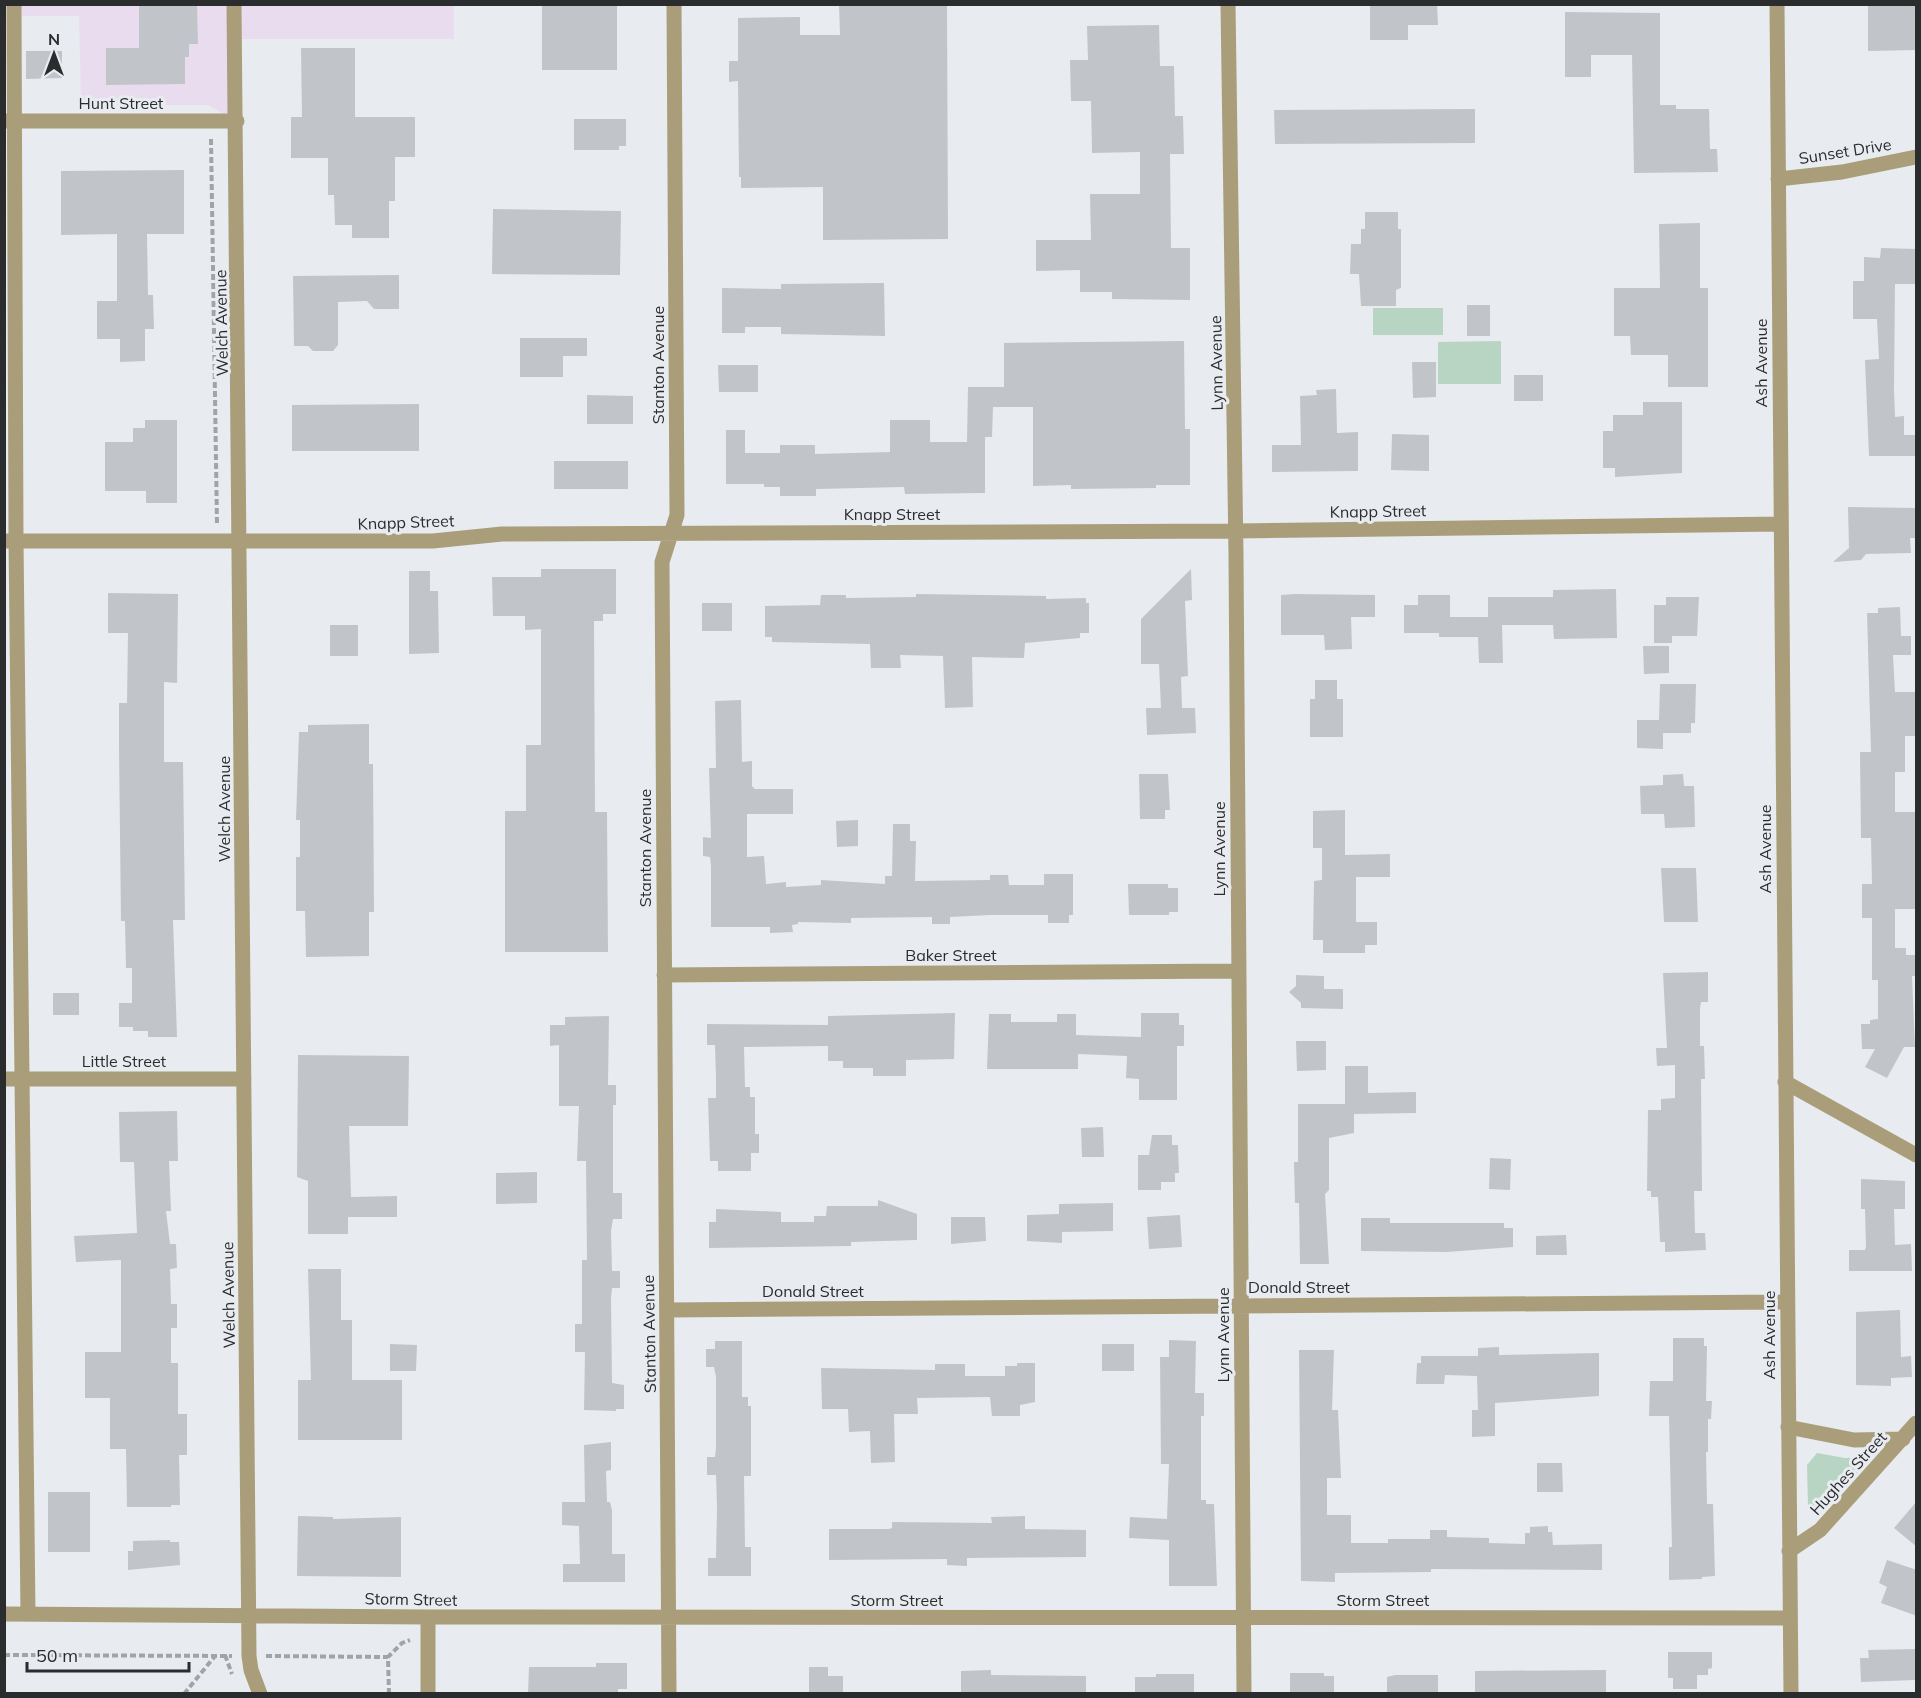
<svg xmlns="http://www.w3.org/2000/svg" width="1921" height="1698" viewBox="0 0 1921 1698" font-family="Mulish,sans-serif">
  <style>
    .commercial { fill: #eadcef }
    .green { fill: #b8d5c3 }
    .building { fill: #c1c5c9 }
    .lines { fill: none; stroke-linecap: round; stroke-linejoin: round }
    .path { stroke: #a1a4a7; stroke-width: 4; stroke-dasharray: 6 3; stroke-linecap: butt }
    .minor { stroke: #aa9e7a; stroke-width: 15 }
    .labels { text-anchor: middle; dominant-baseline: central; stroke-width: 6; stroke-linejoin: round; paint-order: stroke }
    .street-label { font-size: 16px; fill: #2b2c2e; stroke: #e8ecf0 }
  </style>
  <rect width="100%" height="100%" fill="#e8ecf0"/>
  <path class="commercial" d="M19,5H454V39H235L237,121L208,105H81L79,16H19Z"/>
  <path class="green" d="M1373,308H1443V335H1373Z
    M1501,341V384H1438V342Z
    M1817,1453L1845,1458L1863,1457L1866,1461C1856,1473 1825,1525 1808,1507L1807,1465Z"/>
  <path class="building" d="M139,4H197L198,44H189V57H185V84L106,85V48H139Z
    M542,4H617V70H542Z
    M839,4H947L948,239L823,240V187L741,188V177H739L738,81L729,82V61H738V18L800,17V35H840Z
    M1370,4H1437L1438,25H1408V40H1370Z
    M1868,4H1917V50L1868,51Z
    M1565,12L1660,13V105H1676V109H1709L1710,149H1717L1718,172L1634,173L1632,55H1591V77H1565Z
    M1159,25L1160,66H1174L1175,116H1183L1184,154H1170L1171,248H1190V300L1112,299V292H1080V270L1036,271V240H1091L1090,194H1140V152L1092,153L1091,101H1071L1070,60H1088L1087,26Z
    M301,48H355V117H415V157H395V201H389V238H352V225H335L334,195H328V158H291V117H302Z
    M26,51H62V78L26,79Z
    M1475,109V143L1275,144L1274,110Z
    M574,119H626V146H619V150H574Z
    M184,170V234H147L148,295H153L154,329H145V361L120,362V339H97V301H117V234L61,235V171Z
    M493,209L621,211L620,275L492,274Z
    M1365,212H1398V229H1401V288L1396,290V306H1361L1359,274H1350L1351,244H1361V229H1365Z
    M1700,223V288H1708V387H1668V355H1631L1630,336H1614V288H1660L1659,224Z
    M1881,248L1917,249V284H1895L1894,389L1895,417L1904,416V435H1916V456H1869L1865,360L1879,359L1877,319H1853V281H1864V257L1880,258Z
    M399,275V309H374L367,301L338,302V345L333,351H313L308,346H294L293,276Z
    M884,283L885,336L781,334V327H745V333H722V288L781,289V284Z
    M1467,305H1490V336H1467Z
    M520,338H587V356H563V377H520Z
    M1184,341L1185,429H1190V485H1156V488L1071,489V485L1033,486V407H993L992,437H985V493L905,494L904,487L816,489V496H780V487H764V484H726V430H745V453H780V445H815V454L890,452V420H930V442H967L968,387H1004V343Z
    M1412,362H1436V397L1413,398Z
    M718,365H758V392H719Z
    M1514,375H1543V401H1514Z
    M1336,389L1337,433L1358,432V471L1272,472V445H1301L1300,396L1317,395L1316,390Z
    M587,395L633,396V424H587Z
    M1643,402H1682V473L1615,477V468H1603V431H1613V415H1643Z
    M419,404V451H292V405Z
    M145,420H177V503H146V491H105V442H133V428H145Z
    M1392,434L1429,435V471L1391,470Z
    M554,461H628V489H554Z
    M1848,507L1917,508V538H1910L1911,553L1866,554L1861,560L1833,562L1849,548Z
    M541,569H616V614H603V621H594L595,812H607L608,952H505V811H526V745H541V629L525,630V616H493L492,577H541Z
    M1191,569L1192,600L1185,601L1188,676L1181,677L1182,708H1195L1196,733L1147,735L1146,708H1161L1159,664H1141V619Z
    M409,571H430V591H438L439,653L409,654Z
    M1616,589L1617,638L1554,639L1553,625H1502L1503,663H1479L1478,637H1439V633H1404V605H1418V595H1450V617H1488V597H1553V590Z
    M108,593L178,594L177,683L164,682V762H183L185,920H173L177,1037H148V1031H133V1027H119V1003H132V968H126L125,921H121L119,747V703H127L128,633H108Z
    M916,594L1046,596V599L1086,598V603H1089V633H1080V638L1025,643L1024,658L972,657L973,707L945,708L943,656L900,655L901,668H871L870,644L772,642V637H765V606L820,605L821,595H846V598L916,597Z
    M1294,594L1375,595V617H1351L1352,649L1325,650L1324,635H1281V595Z
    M1666,597H1699L1697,636H1672V643H1654V605H1666Z
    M702,603H732V631H702Z
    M1900,607L1901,636H1911V655H1893L1895,692H1917V736H1905V772H1895V812H1917V909H1895V948H1906V955H1917V976H1912L1915,1047H1904L1887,1078L1865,1067L1875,1049H1862L1861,1024H1870V1020L1878,1019V980H1872V918H1862V884H1872L1871,838H1861L1860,752H1871L1867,613H1878V608Z
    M330,625H358V656H330Z
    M1643,646H1669V673L1644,674Z
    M1315,680H1337V699H1343V737H1310V699H1315Z
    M1660,684H1696L1695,723H1691V733H1663V749L1637,748V720H1659Z
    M741,700L742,762L752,761V786L755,789H793V814H747V857L764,856L766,884L786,882V887L821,885V880L885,884V876H892L893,824H910V841H916L915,881L990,880V875H1008L1009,885H1044V874H1073V915H1069V923H1048V915H990L950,917V924H932V917L851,918V923L798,922V924L792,925L793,932L770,933V927H711V866L710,857L703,856V837L711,838L709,768H716L715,701Z
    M369,724V764H373L374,912H369V956L306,957L305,911H296V857H300V820H296L299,732H308V725Z
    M1139,774H1168L1170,810H1165V819H1140Z
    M1683,774L1684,786H1694L1695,827L1665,828L1664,814H1641L1640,786L1663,785V775Z
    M1345,810V855L1390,854V877H1356V922H1377V945H1365V953H1323V940H1313L1314,881L1322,880V848H1313V811Z
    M858,820V846L837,847L836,821Z
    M1661,868H1696L1698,922H1664Z
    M1128,884H1168V888H1178V912H1169V915H1129Z
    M1708,972V1002H1701L1700,1008V1046H1704L1705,1079H1701L1702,1191H1694L1695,1233H1705L1706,1250L1665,1252V1242H1660L1658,1197H1651V1191H1647L1648,1110H1661V1099L1675,1098V1065L1657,1066L1656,1048H1667L1663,973Z
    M1296,975L1324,976V989H1343V1009L1301,1008V1003L1289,992L1296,986Z
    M53,993H79V1015H53Z
    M955,1013L954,1059L906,1060V1076H873V1068H843V1061H828V1046L744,1047L745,1087H750V1097H755V1134H759V1153H751V1171H718V1161H710L708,1098H716V1078L715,1045H707V1024L828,1025V1016Z
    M1141,1013H1179V1025H1184V1046H1177V1100H1139V1079L1126,1078L1127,1056L1078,1054V1069H987L989,1014H1011V1022H1057V1014H1076V1035L1141,1037Z
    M609,1016L608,1085H616V1105H613V1193H622V1219H613L611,1231L612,1271H620V1288H612L611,1299L612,1383L624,1385V1409H616V1411L584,1410L585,1352H575V1324H582V1260H587L586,1161H577L579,1106H559V1045L550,1046V1025H565V1017Z
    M1296,1041H1326V1070L1297,1071Z
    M298,1055L409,1056L408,1126H349L351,1197L397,1196V1217H348V1234H308V1181L297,1177Z
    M1345,1066H1368V1093L1416,1092V1113L1354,1114V1133L1329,1138V1190L1325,1194L1329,1264H1300L1299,1203H1295L1294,1162H1298V1104H1345Z
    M177,1111L178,1161H169L171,1211H166L170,1244H176L177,1268L170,1269L171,1304H177V1328H171V1363H178V1414H187V1455H179L180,1505H171V1507H127L126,1449H110V1398H85V1352H121V1260L76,1262L74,1236L137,1233L134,1162H120L119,1112Z
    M1103,1127L1104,1157H1082L1081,1128Z
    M1152,1135H1172V1145H1178L1179,1173H1175V1182H1161V1190H1138V1155H1149Z
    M1490,1158L1511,1159L1510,1190L1489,1189Z
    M537,1172V1203L496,1204V1173Z
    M1861,1179L1905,1181V1209H1894L1895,1245L1911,1244L1912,1271H1849V1250H1865L1866,1247L1865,1209H1861Z
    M878,1200L917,1214V1240L851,1242V1246L709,1248V1222H716V1209L781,1212V1222H814V1216H826L827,1206H878Z
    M1113,1203V1231L1062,1232V1243L1027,1241V1215L1059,1214V1204Z
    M1180,1215L1182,1247L1149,1249L1147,1217Z
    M951,1217H985L986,1241L951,1244Z
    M1361,1218H1390V1223H1504V1228H1513V1247L1447,1252L1361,1251Z
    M1566,1235L1567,1255H1536V1236Z
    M308,1269H341V1320H352V1380H402V1440H298V1380H311Z
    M1900,1310L1901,1357L1911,1356L1912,1377L1891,1378V1386L1856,1385V1312Z
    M1673,1338H1704V1346H1707L1706,1401H1712L1711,1419H1708V1452H1706L1707,1504H1713L1715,1576L1702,1577V1579L1669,1580V1547H1672L1669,1416H1649L1650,1381H1673Z
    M1169,1340L1196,1341L1195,1393H1204V1416H1201V1500H1206V1504H1214L1217,1586H1169V1540L1129,1538L1130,1517L1167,1519L1169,1464H1161L1160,1357H1169Z
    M715,1341H742V1397H748V1406H751V1476H744L745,1547H751V1576H708V1558H716L717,1507L716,1475H707V1457H715L716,1448V1377L714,1367H706V1349H715Z
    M390,1344L417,1345L416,1371H390Z
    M1102,1344H1134V1371H1102Z
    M1499,1347V1355L1599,1353V1396L1495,1403V1436L1472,1437V1410H1478L1477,1376L1445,1375L1444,1384H1416L1417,1363H1421V1356H1478V1348Z
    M1299,1350H1334L1332,1410H1338L1341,1478H1327V1515H1351V1543H1388V1539H1430V1530H1447V1537L1489,1538V1543L1525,1544V1533H1530V1527L1548,1526V1532H1552L1553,1545L1602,1544V1570L1431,1569V1572L1335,1573V1582L1301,1581Z
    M1017,1363H1035V1402L1020,1405V1416H992L990,1397L917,1398L918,1414H894L895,1462L871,1463L870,1431L849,1432L848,1409H822L821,1368L935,1370V1364H965V1376H1005V1366H1017Z
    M611,1442V1470L606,1471L607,1502H610L612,1510V1554H625V1582H563V1564H580L579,1526L562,1525V1502H585L584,1445Z
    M1537,1463H1562L1563,1492H1537Z
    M48,1492H90V1552H48Z
    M1917,1501V1547L1894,1528Z
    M298,1516L333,1517V1519L401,1517V1577L297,1576Z
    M1025,1516V1529L1086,1530V1557L967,1558V1566L947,1565V1559L829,1560V1529H889L892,1528V1522L992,1523L991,1517Z
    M170,1540V1542H179L180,1565L128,1570V1551H133V1541Z
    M1887,1560L1917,1570V1616L1881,1603L1887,1587L1879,1583Z
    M1916,1649V1680L1861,1682L1860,1658H1869L1868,1650Z
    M1668,1652H1712V1668L1708,1669V1675H1697V1689H1673V1678H1668Z
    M596,1663H627V1689H618V1694H528L529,1667H596Z
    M809,1667H828V1676H843V1694H809Z
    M991,1670V1675L1086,1676V1694H961V1671Z
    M1606,1670V1694H1475V1671Z
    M1290,1673H1324V1676H1334V1694H1290Z
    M1156,1674H1194V1694H1135V1677H1156Z
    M1395,1675H1438V1694H1387V1677Z"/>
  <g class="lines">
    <path class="path" d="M211,139L217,525
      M4,1655L232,1656
      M225,1655L232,1674
      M266,1656L388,1657
      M184,1694L215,1656
      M389,1694L388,1657L402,1643L410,1640"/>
    <path class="minor" d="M14,4L16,541L28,1614
      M234,4L249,1656L251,1670L260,1694
      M1228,4L1236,555L1244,1694
      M1777,4L1791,1694
      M4,121H237
      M1778,179L1842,172L1916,157
      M4,541H433L502,534L1236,531L1780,524
      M664,975L1238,971
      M4,1079H244
      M1785,1082L1916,1155
      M667,1310L1787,1302
      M1788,1427L1854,1440L1903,1439
      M1789,1551L1820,1530L1916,1423
      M4,1614L428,1617L1789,1618
      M428,1617V1694
      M669,1694L662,562L677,515L674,4"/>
  </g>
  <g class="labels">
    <g class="street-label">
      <text x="121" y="103">Hunt Street</text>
      <text transform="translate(1845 151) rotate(-9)">Sunset Drive</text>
      <text transform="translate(221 323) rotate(-91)">Welch Avenue</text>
      <text transform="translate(1216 363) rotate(-91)">Lynn Avenue</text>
      <text transform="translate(1761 363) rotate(-90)">Ash Avenue</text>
      <text transform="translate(658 365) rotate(-90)">Stanton Avenue</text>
      <text transform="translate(1378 511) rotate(-1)">Knapp Street</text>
      <text x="892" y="514">Knapp Street</text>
      <text transform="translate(406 522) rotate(-2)">Knapp Street</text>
      <text transform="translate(224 809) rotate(-90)">Welch Avenue</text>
      <text transform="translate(645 848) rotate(-90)">Stanton Avenue</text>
      <text transform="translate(1219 849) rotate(-90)">Lynn Avenue</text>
      <text transform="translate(1765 849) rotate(-90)">Ash Avenue</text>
      <text x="951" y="955">Baker Street</text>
      <text x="124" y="1061">Little Street</text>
      <text x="1299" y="1287">Donald Street</text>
      <text x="813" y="1291">Donald Street</text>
      <text transform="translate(228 1295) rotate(-91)">Welch Avenue</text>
      <text transform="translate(649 1334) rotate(-91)">Stanton Avenue</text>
      <text transform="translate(1223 1335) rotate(-90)">Lynn Avenue</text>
      <text transform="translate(1769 1335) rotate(-90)">Ash Avenue</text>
      <text transform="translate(1848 1473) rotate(-48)">Hughes Street</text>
      <text transform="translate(411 1599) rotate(1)">Storm Street</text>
      <text x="897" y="1600">Storm Street</text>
      <text x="1383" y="1600">Storm Street</text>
    </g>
  </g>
  <rect width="1921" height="1698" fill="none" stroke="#2b2c2e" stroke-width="12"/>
  <g transform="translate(54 54)" stroke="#e8ecf0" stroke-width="4.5" paint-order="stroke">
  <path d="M0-4.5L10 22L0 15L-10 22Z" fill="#2b2c2e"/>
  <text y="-9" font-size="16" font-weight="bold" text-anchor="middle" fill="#2b2c2e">N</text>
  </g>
  <path d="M27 1662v9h162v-9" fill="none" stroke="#2b2c2e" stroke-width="3"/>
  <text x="36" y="1662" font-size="18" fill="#2b2c2e" stroke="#e8ecf0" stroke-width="4.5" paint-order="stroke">50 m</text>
</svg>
